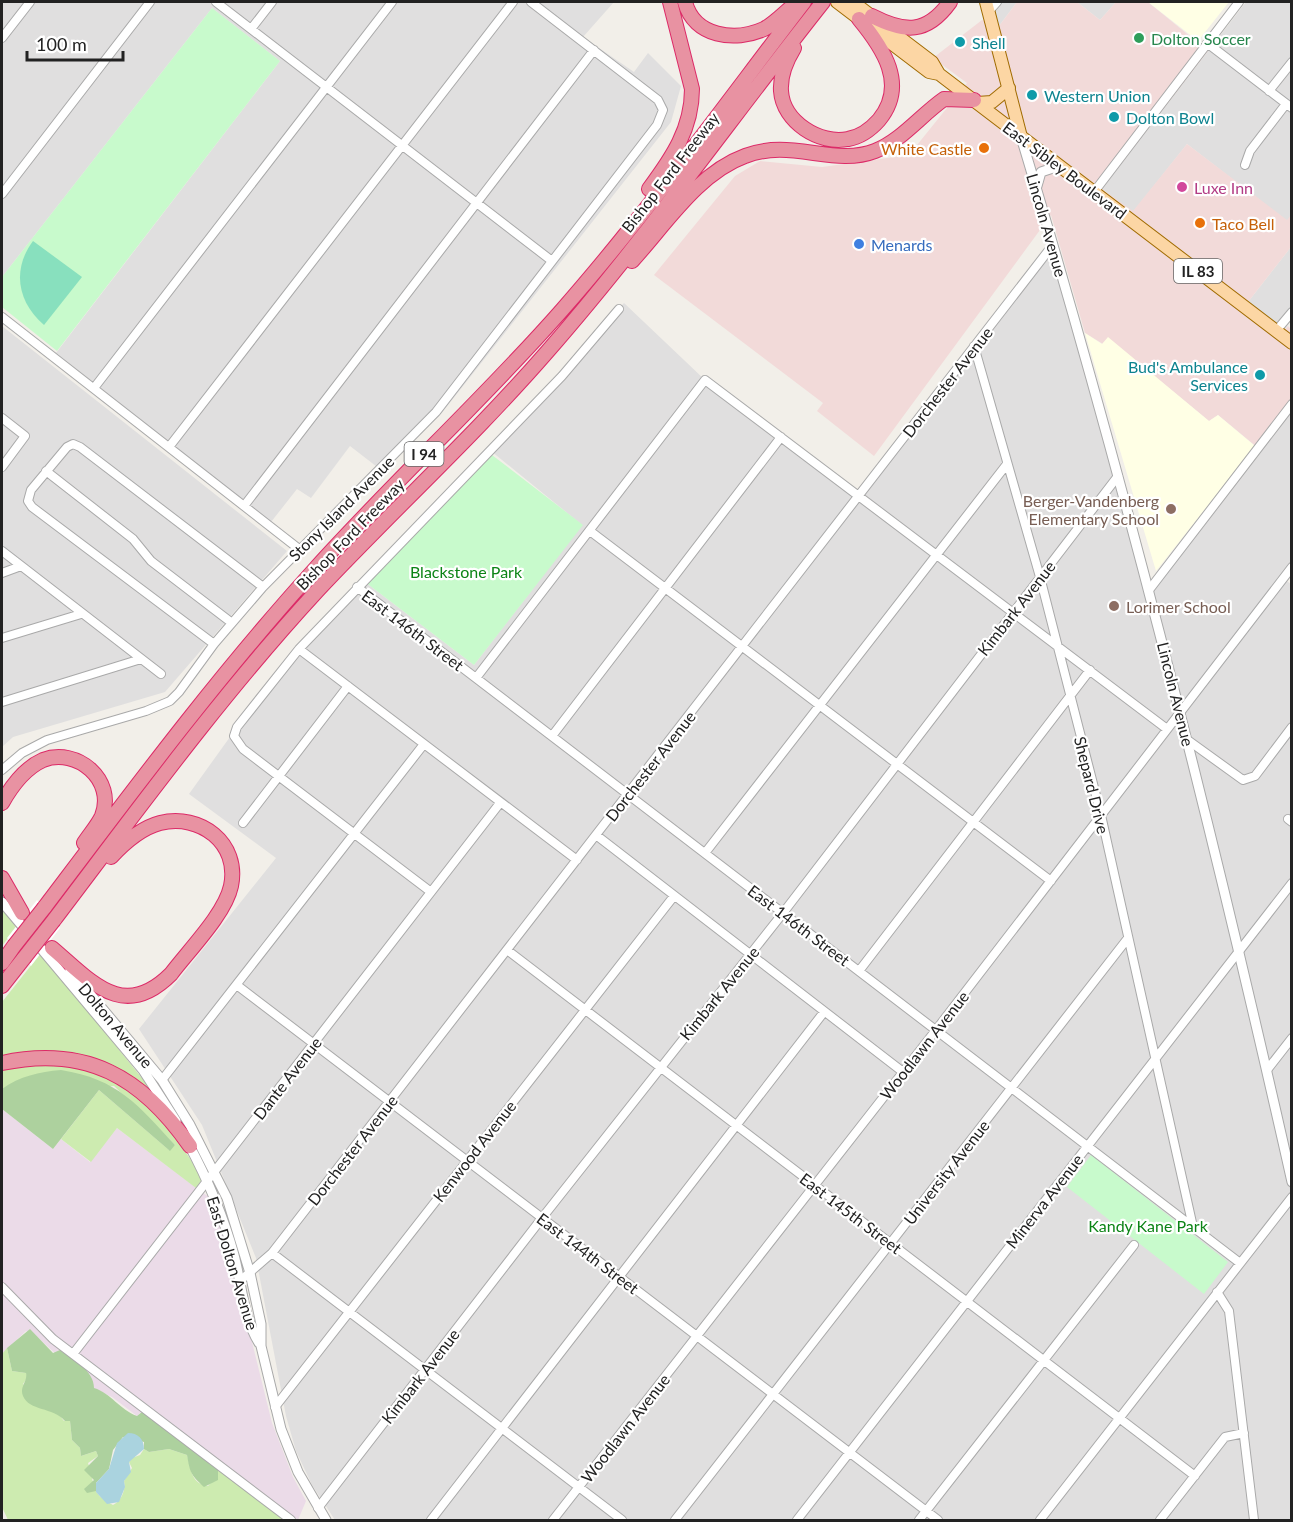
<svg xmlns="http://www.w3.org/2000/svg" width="1293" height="1522" viewBox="0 0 1293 1522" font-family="Lato,sans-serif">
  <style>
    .residential { fill: #e0dfdf }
    .commercial { fill: #f2dad9 }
    .industrial { fill: #ebdbe8 }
    .education { fill: #ffffe5 }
    .grass { fill: #cdebb0 }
    .forest { fill: #add19e }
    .park { fill: #c8facc }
    .pitch { fill: #88e0be }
    .water { fill: #aad3df }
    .pier { fill: #fff }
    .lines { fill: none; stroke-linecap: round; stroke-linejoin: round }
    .minor-casing { stroke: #a9a9a9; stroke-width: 10 }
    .tertiary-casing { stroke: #a9a9a9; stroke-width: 11 }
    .primary-casing { stroke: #a06b00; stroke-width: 14 }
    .motorway-casing { stroke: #dc2a67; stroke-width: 16 }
    .minor { stroke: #fff; stroke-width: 8 }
    .tertiary { stroke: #fff; stroke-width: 9 }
    .primary { stroke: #fcd6a4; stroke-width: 12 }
    .motorway { stroke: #e892a2; stroke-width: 14 }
    .motorway-bridge-casing { stroke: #dc2a67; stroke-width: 16; stroke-linecap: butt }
    .motorway-bridge { stroke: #e892a2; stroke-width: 14 }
    .leisure-dot { fill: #2e9e5b; stroke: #fff; stroke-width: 2 }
    .culture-dot { fill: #0f9aa8; stroke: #fff; stroke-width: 2 }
    .food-dot { fill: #e8710a; stroke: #fff; stroke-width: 2 }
    .hotel-dot { fill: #d1479c; stroke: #fff; stroke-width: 2 }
    .shop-dot { fill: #3f7fe0; stroke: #fff; stroke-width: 2 }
    .education-dot { fill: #8d6e63; stroke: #fff; stroke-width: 2 }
    .labels { text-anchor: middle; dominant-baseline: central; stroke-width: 4.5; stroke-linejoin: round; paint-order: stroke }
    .shield { fill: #fff; stroke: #646464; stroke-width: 1.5 }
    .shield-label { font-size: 15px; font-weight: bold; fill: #222 }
    .leisure-label { font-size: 16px; fill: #27864d; stroke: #fff; text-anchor: start }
    .culture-label { font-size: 16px; fill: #0d838f; stroke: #fff; text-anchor: start }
    .food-label { font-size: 16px; fill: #c56008; stroke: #fff; text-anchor: end }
    .street-label { font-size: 16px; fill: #222; stroke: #fff }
    .hotel-label { font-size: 16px; fill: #b23c85; stroke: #fff; text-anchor: start }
    .shop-label { font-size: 16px; fill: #366cbe; stroke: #fff; text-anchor: start }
    .education-label { font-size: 16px; fill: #785e54; stroke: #fff; text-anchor: end }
    .park-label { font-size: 16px; fill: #0c8416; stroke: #fff }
  </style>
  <rect width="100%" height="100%" fill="#f2efe9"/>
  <path class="residential" d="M2,2H614L583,37L634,72L648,53L681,86L671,122L441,414L381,470L350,446L311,498L297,489L271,522L56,353L280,61L212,8L2,277Z
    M992,2H1017L999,26Z
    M1077,2H1116L1100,20Z
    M1246,2H1291L1292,215L1287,221L1187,144L1133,212L1102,189Z
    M1052,246L1149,589L1291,409V567L1283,578L1292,585L1291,1520H335L312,1485L296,1451L286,1416L256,1258L202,1125L139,1029L276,858L189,794L240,723L299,649L365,582L474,665L582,525L491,451L624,303L705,380L859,496Z
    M1291,247V321L1284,330L1248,302Z
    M2,326L287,551L165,692L13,737L2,747Z"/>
  <path class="commercial" d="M1017,2H1077L1100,20L1116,2H1148L1208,51L1102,189L1133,211L1187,144L1287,220L1291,215V247L1248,302L1284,330L1288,326L1291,329V409L1258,448L1218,415L1209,421L1108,338L1103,344L1085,333L1051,215L874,456L817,411L823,403L654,275L735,176L760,161L822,167L909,155L967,83L933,58L982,20L999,26Z"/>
  <path class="industrial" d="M2,1109L53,1149L61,1139L90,1162L117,1128L210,1198L220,1222L235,1273L272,1423L293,1477L306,1501L298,1520L147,1407L137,1416L112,1397L93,1388L35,1335L26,1331L2,1354Z"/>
  <path class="education" d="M1148,2H1229L1198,41Z
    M1085,333L1102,344L1108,337L1209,421L1218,415L1255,446L1156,571Z"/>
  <path class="grass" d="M2,907L17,926L2,946Z
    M41,953L158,1098L98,1062L2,1059V1002Z
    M37,1060L92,1069L133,1090L164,1121L200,1173L201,1181L196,1188L117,1128L91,1162L61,1139L99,1090L169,1150L175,1145L114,1086L2,1089V1068Z
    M7,1348L12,1371L26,1373L28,1377L23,1384L49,1411H56L64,1421H70L72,1440L80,1448L81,1456L96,1451L98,1456L88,1463C96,1485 89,1493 113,1505C121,1501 126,1490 124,1481L132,1468L129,1462L132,1458L140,1455L144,1449L149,1452L169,1449L187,1455C191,1469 191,1484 208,1486L217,1476L218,1468L286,1520H8L2,1507V1354Z"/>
  <path class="forest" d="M61,1070C118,1079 138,1105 175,1145L170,1151L99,1090L53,1149L2,1109V1089C20,1076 39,1072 61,1070Z
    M30,1329L53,1353L60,1350C73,1360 94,1370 94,1388C111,1393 120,1410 137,1416L142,1412L218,1468V1480L204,1487C190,1474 190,1472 187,1455L169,1449L149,1452L144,1449V1442L123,1437L113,1450L109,1469L96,1483V1491L87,1493L84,1489L94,1480L84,1470L98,1456L96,1451L81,1456L80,1448L72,1440L70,1421H65C53,1407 29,1411 23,1396C19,1387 28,1381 26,1373L12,1371L7,1348Z"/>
  <path class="park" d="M212,8L280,61L57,351L2,307V277Z
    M492,455L583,525L474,665L365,582Z
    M1091,1155L1228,1262L1204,1294L1067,1187Z"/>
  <path class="pitch" d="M33,241L82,277L44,325C17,302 12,269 33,241Z"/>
  <path class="water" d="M128,1433C138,1433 144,1439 144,1449L129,1462L131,1472L124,1481L125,1487L119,1502L107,1504L96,1492V1483L109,1469L117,1443Z"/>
  <path class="pier" d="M37,900L60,928L31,966L7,938Z"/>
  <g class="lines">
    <g class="minor-casing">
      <path id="minor" d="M216,2L552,261
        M989,11L997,2
        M251,29L272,2
        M2,38L30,2
        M1207,43L1292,108
        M1269,91L1292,62
        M1245,165L1250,151L1286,104
        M1094,192L1239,2
        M2,194L150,2
        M2,317L299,549
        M1276,331L1292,312
        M974,346L1040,577L1101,815L1193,1227
        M94,388L392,2
        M2,418L25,436L2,467
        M169,447L513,2
        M46,471L133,539L151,561L232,623
        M244,506L594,50
        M590,531L1051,881
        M2,551L161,674
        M2,573L21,566
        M357,587L1240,1263
        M1149,590L1292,404
        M2,638L81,614
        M214,644L32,507L28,501L31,490L67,447L73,444L80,447L263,587
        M299,649L577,860
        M476,678L705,380L1167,729
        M2,702L141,659
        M552,736L781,437
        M1189,741L1243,780L1255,776L1292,727
        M2,770L22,753L47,740L146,711L170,701L179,692L214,644L263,587L436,412L657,125L663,110L658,100L531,2
        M1288,819L1292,822
        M243,823L348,686
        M596,835L903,1072
        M705,853L1007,464
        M431,892L243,749L234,736L237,727L299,649L562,376L619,309
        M507,950L1195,1476
        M859,971L1090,670
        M238,986L938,1520
        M1267,1070L1292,1038
        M162,1080L424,744
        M272,1253L622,1520
        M241,1280L272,1253L1052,246
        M2,1287L53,1339L291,1520
        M1217,1292L1229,1311L1254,1520
        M73,1354L500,803
        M275,1407L674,896
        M318,1508L542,1218L783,913L1118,476
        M431,1520L824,1012
        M553,1520L936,1030L1292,567
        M675,1520L1128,938
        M797,1520L1292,883
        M919,1520L1134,1245
        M1040,1520L1292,1197
        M1160,1520L1225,1437L1244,1433"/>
    </g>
    <g class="tertiary-casing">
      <path id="tertiary" d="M1021,137C1125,482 1213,831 1292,1182
        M1037,186L1041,172L1059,166
        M2,902L143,1070L176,1121
        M70,970L162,1080L190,1125L227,1198L250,1273L261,1324V1346L281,1429L298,1472L326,1520
        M188,1143C208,1180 223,1215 234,1255C242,1285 243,1317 259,1343"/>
    </g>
    <g class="primary-casing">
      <path id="primary" d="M837,2L929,72L939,74L1292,343
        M853,2L932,62L939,74
        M986,2L1021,137
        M977,103L992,102L1009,88"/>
    </g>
    <g class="motorway-casing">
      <path id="motorway" d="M685,2C694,37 735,42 764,29C775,23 784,13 794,5
        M872,16C905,33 927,34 950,2
        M794,48C786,61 780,76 781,91C783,122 820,145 848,139C860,137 871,129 879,120C908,85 883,48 859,19
        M649,189C672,158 692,129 692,89L670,2
        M632,261C665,225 698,173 745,156C791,138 834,167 875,151C901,141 921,115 944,99L974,100
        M2,803C11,787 25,768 43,760C77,747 116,780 102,816C98,825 89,835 84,843
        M2,878L22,913
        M44,908C131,793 218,676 315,569C395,480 483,400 562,310C648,212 725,105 804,2
        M54,920C139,808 222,694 317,591C393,510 474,436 547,352C645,240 731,118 823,2
        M52,948C91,981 123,1022 171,974C189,950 225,914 231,886C240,843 200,813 160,823C141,828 124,843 111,857
        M2,963L14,946
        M2,986L24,958
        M2,1063C86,1045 142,1077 190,1146"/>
    </g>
    <use href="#minor" class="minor"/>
    <use href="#tertiary" class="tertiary"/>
    <use href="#primary" class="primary"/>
    <use href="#motorway" class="motorway"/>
    <g class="motorway-bridge-casing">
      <path id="motorway-bridge" d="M14,946L44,908
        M24,958L54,920"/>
    </g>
    <use href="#motorway-bridge" class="motorway-bridge"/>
  </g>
  <circle class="leisure-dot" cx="1139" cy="38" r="6"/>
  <g class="culture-dot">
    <circle cx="960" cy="42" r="6"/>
    <circle cx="1032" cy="95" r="6"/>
    <circle cx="1114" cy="117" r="6"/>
    <circle cx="1260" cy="375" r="6"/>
  </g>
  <g class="food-dot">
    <circle cx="984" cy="148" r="6"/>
    <circle cx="1200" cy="223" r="6"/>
  </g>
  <circle class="hotel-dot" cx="1182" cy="187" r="6"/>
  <circle class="shop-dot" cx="859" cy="244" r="6"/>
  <g class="education-dot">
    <circle cx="1171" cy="509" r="6"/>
    <circle cx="1114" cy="606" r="6"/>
  </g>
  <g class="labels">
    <g class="shield">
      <rect x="1174" y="259" width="48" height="24" rx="4.5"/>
      <rect x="404.5" y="442" width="39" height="24" rx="4.5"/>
    </g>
    <g class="shield-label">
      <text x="1198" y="271">IL 83</text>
      <text x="424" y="454">I 94</text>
    </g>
    <g class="leisure-label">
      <text x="1151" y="38">Dolton Soccer</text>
    </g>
    <g class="culture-label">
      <text x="972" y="42">Shell</text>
      <text x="1044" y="95">Western Union</text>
      <text x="1126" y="117">Dolton Bowl</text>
      <text x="1248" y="366" text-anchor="end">Bud's Ambulance<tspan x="1248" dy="18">Services</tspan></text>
    </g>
    <g class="food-label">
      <text x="972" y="148">White Castle</text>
      <text x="1212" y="223" text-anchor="start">Taco Bell</text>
    </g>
    <g class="street-label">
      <text transform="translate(1065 170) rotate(37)">East Sibley Boulevard</text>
      <text transform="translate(670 172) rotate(-52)">Bishop Ford Freeway</text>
      <text transform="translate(1047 225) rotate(74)">Lincoln Avenue</text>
      <text transform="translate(947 382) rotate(-52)">Dorchester Avenue</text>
      <text transform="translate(341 508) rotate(-45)">Stony Island Avenue</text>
      <text transform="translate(350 534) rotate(-46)">Bishop Ford Freeway</text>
      <text transform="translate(1016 608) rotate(-52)">Kimbark Avenue</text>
      <text transform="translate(413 630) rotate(37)">East 146th Street</text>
      <text transform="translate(1176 694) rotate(76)">Lincoln Avenue</text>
      <text transform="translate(650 766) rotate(-52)">Dorchester Avenue</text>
      <text transform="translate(1092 785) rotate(76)">Shepard Drive</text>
      <text transform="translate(799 925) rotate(37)">East 146th Street</text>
      <text transform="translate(719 993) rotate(-51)">Kimbark Avenue</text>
      <text transform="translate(116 1025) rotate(50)">Dolton Avenue</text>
      <text transform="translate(924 1045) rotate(-52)">Woodlawn Avenue</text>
      <text transform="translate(287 1078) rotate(-52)">Dante Avenue</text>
      <text transform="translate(352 1150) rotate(-52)">Dorchester Avenue</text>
      <text transform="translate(474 1151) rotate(-52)">Kenwood Avenue</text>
      <text transform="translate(946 1172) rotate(-52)">University Avenue</text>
      <text transform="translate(1044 1201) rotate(-52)">Minerva Avenue</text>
      <text transform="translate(851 1213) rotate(37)">East 145th Street</text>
      <text transform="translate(588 1253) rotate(37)">East 144th Street</text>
      <text transform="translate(233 1263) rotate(73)">East Dolton Avenue</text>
      <text transform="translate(420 1376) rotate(-52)">Kimbark Avenue</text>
      <text transform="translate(625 1428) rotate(-52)">Woodlawn Avenue</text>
    </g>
    <g class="hotel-label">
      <text x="1194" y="187">Luxe Inn</text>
    </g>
    <g class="shop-label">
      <text x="871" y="244">Menards</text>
    </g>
    <g class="education-label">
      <text x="1159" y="500">Berger-Vandenberg<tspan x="1159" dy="18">Elementary School</tspan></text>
      <text x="1126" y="606" text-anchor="start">Lorimer School</text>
    </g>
    <g class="park-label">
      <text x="466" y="571">Blackstone Park</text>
      <text x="1148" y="1225">Kandy Kane Park</text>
    </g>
  </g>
  <rect width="1293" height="1522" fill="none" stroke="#222222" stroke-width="6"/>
  <path d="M27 51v9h96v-9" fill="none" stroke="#222222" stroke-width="3"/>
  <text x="36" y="51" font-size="18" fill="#222222" stroke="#ffffff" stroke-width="4.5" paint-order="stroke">100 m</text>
</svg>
